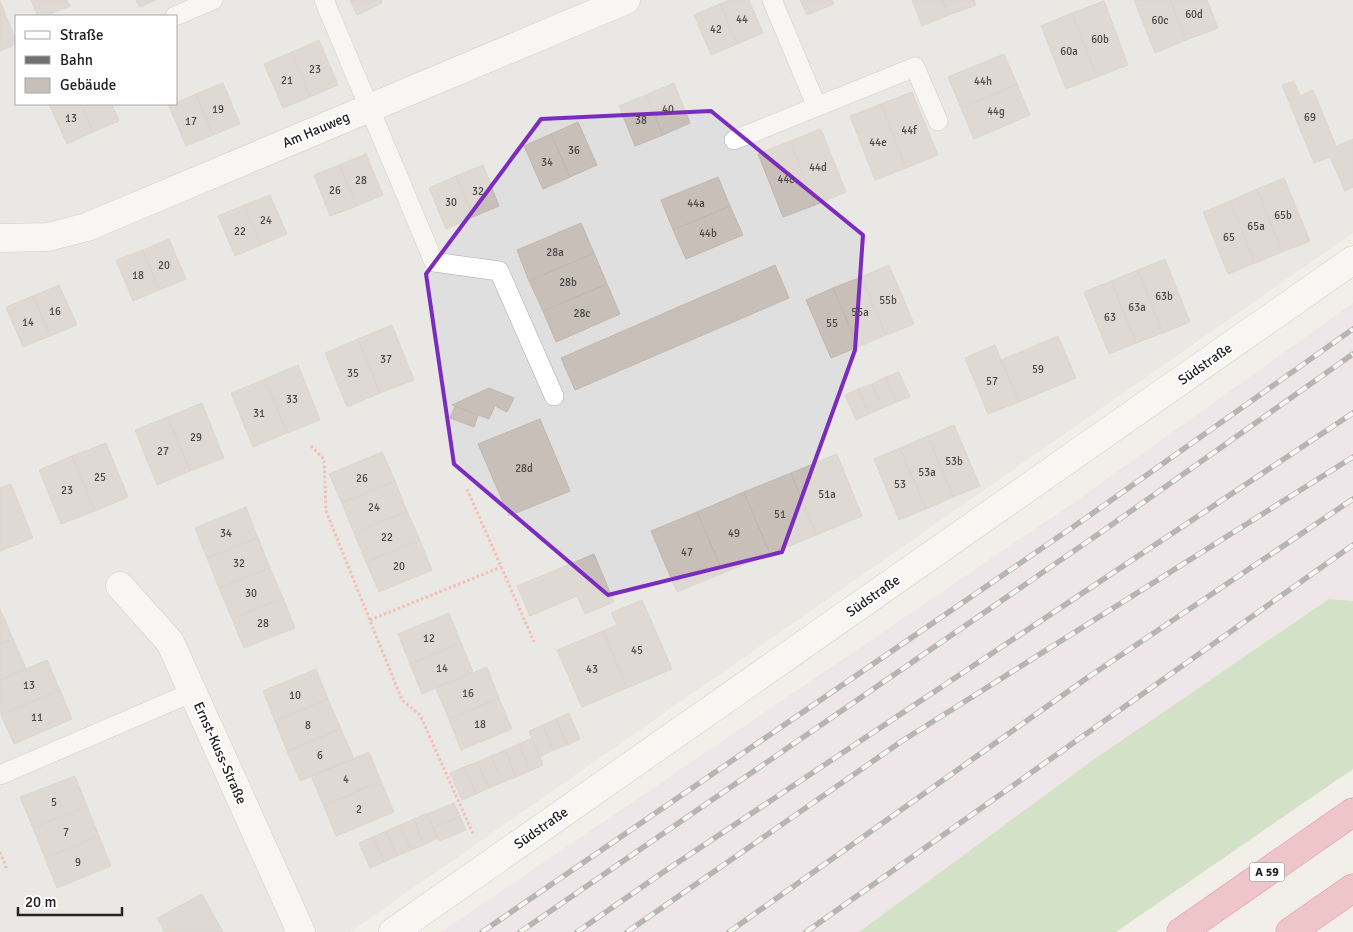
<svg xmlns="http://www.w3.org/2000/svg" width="1353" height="932" viewBox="0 0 1353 932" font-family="Signika,sans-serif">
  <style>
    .residential { fill: #e0dfdf; fill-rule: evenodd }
    .industrial { fill: #ebdbe8 }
    .forest { fill: #add19e }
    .building { fill: #c7bfb8; stroke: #c4b6ab }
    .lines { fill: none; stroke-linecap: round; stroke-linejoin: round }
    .lane-casing { stroke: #a9a9a9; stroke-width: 20 }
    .street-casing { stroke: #a9a9a9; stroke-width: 29 }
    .highway-casing { stroke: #dc2a67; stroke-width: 29 }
    .path { stroke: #fa8072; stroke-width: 3; stroke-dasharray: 2.5 2.5; stroke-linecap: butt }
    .lane { stroke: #fff; stroke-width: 19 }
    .street { stroke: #fff; stroke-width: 28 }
    .highway { stroke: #e892a2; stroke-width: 28 }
    .rail-casing { stroke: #707070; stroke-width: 5.5 }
    .rail { stroke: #fff; stroke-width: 4; stroke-dasharray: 11; stroke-linecap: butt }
    .marked { fill: none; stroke: #7b2cbf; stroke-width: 4; stroke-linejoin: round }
    .labels { text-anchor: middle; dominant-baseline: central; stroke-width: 4; stroke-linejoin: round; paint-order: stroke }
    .number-label { font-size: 11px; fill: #4b4948 }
    .shield { fill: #fff; stroke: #646464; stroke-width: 1 }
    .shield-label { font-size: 12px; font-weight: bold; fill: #222 }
    .street-label { font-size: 14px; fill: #222; stroke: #fff }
  </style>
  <rect width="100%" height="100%" fill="#f2efe9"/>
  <path class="residential" d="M0,0H1353V233L350,932H0ZM16,16H176V104H16Z"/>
  <path class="industrial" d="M1353,303V601L1329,599L1090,762L859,932H441L1073,503Z"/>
  <path class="forest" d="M1329,599L1353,601V769L1116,932H859L1090,762Z"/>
  <path class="building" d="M31,0H67L70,6L45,16H38Z
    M136,0H156L139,7Z
    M350,0H381L382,3L357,15Z
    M729,0H749L763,33L737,44L720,4Z
    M800,0H832L834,4L807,15Z
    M912,0H942L949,15L922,26Z
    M942,0H974L976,5L949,15Z
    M1134,0H1170L1186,40L1155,53Z
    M1170,0H1207L1218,28L1186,40Z
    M0,1L16,40V44L0,51Z
    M1104,1L1128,65L1097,77L1072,13Z
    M720,4L737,44L711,55L694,15Z
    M1072,13L1097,77L1066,89L1041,26Z
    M319,40L338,85L310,97L292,52Z
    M292,52L310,97L283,108L264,64Z
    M1004,54L1017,84L961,108L948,77Z
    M1294,81L1300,96L1313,90L1336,146L1353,139V187L1345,191L1330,157L1314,163L1282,85Z
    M223,83L240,124L213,135L196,94Z
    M674,83L690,123L663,135L646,95Z
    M1017,84L1030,115L974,139L961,108Z
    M912,92L938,155L906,168L881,104Z
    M196,94L213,135L186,146L169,106Z
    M646,95L663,135L635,146L619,106Z
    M49,104H81L93,132L67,144Z
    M81,104H112L119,121L93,132Z
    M881,104L906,168L875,180L850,116Z
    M578,122L597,165L570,177L551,134Z
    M821,129L846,192L815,205L790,141Z
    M551,134L570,177L543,189L524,146Z
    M790,141L815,205L783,217L758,154Z
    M366,154L383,195L357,206L339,165Z
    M339,165L357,206L330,216L314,175Z
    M483,165L499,206L473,217L456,176Z
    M456,176L473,217L446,229L429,188Z
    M718,177L730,206L673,230L661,200Z
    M1284,178L1310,241L1282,252L1257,189Z
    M1257,189L1282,252L1255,263L1230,201Z
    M270,195L287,234L261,245L244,205Z
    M1230,201L1255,263L1228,274L1203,212Z
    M244,205L261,245L235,256L218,216Z
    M730,206L743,235L686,259L673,230Z
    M581,223L594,253L529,281L517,250Z
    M169,239L186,279L159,290L143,250Z
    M143,250L159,290L133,301L116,260Z
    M594,253L607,284L543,311L529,281Z
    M1165,259L1190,322L1163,333L1138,270Z
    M775,265L789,298L575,390L561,358Z
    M889,265L914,324L886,335L861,277Z
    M1138,270L1163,333L1136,343L1111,281Z
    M861,277L886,335L858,347L833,288Z
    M1111,281L1136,343L1109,354L1084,292Z
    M607,284L620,314L556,342L543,311Z
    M59,285L77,325L50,336L33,296Z
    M833,288L858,347L831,358L806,300Z
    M33,296L50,336L23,347L6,307Z
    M392,325L414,380L380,393L358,339Z
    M1058,336L1076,378L1019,402L1001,360Z
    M358,339L380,393L347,407L325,353Z
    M995,345L1019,402L988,414L965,358Z
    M298,365L320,420L287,433L265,379Z
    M899,372L910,397L896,402L886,377Z
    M886,377L896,402L883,408L872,384Z
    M265,379L287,433L253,447L231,393Z
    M872,384L883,408L869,414L858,389Z
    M489,388L514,398L507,412L495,406L489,419L452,405Z
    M858,389L869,414L856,420L845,395Z
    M202,403L224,458L190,471L168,417Z
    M455,406L478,415L474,427L450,418Z
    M168,417L190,471L157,485L135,430Z
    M540,419L570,491L509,516L478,444Z
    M954,425L980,486L953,497L928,436Z
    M928,436L953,497L926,509L900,448Z
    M106,443L128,497L95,511L72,456Z
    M900,448L926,509L899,520L874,459Z
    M382,452L395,481L342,503L329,474Z
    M837,454L862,516L816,535L791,473Z
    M72,456L95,511L61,524L39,470Z
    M791,473L816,535L770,554L744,492Z
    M395,481L407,511L354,533L342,503Z
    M11,484L33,538L0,551V488Z
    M744,492L770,554L723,573L697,512Z
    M246,507L258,538L207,558L195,528Z
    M407,511L420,540L366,562L354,533Z
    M697,512L723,573L677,592L651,531Z
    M258,538L270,568L219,588L207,558Z
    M420,540L432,570L379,592L366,562Z
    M594,554L614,602L585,614L577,596L530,616L517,586Z
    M270,568L283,598L232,619L219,588Z
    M283,598L295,628L244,648L232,619Z
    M642,600L672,669L627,688L603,631L617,625L611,613Z
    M0,609L13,639L0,644Z
    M449,613L461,643L410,664L398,634Z
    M603,631L627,688L582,707L557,650Z
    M13,639L26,669L0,680V644Z
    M461,643L473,672L422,694L410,664Z
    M47,660L60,690L1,715L0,680Z
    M487,667L499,698L449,719L436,688Z
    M316,669L328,699L275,721L263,691Z
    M60,690L72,719L14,744L1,715Z
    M499,698L512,729L461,750L449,719Z
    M328,699L341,729L287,751L275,721Z
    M569,713L580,739L567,745L556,719Z
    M556,719L567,745L553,750L543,725Z
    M543,725L553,750L540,757L529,731Z
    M341,729L354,759L300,781L287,751Z
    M532,738L543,765L530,771L519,744Z
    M519,744L530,771L516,777L505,750Z
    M505,750L516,777L503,782L491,756Z
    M369,752L381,781L324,806L311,776Z
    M491,756L503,782L489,788L477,762Z
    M477,762L489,788L476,794L464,767Z
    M464,767L476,794L462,800L450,773Z
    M75,776L87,806L33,828L20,797Z
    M381,781L394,812L336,836L324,806Z
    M454,803L460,816L433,828L427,814Z
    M87,806L99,836L45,858L33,828Z
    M427,813L438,838L424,845L414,819Z
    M460,816L466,830L439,841L433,828Z
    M414,819L424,845L411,850L400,825Z
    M400,825L411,850L397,856L386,831Z
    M386,831L397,856L384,862L373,837Z
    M99,836L111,866L57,888L45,858Z
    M373,837L384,862L370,868L359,843Z
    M202,894L223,932H165L157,918Z"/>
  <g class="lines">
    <g class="lane-casing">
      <path id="lane" d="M324,0L434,262L499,271L554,396
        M772,0L817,107
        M175,16L213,0
        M734,140L915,67L938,121
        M0,775L193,692"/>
    </g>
    <g class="street-casing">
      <path id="street" d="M0,238L48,237L87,227L626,0
        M120,586L170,642L301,932
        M393,932L1353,260"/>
    </g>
    <g class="highway-casing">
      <path id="highway" d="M1181,932L1353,812
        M1290,932L1353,888"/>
    </g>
    <path class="path" d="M311,446L324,459L326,511L402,700L420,715L474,836
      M467,489L534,642
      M370,620L501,567
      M0,852L7,870"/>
    <use href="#lane" class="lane"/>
    <use href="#street" class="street"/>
    <use href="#highway" class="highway"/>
    <g class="rail-casing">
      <path id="rail" d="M482,932L1086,518L1353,329
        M520,932L1100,533L1353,354
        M577,932L662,873L1353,413
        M627,932L902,741L1353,457
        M729,932L1087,678L1353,499
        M806,932L1353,545"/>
    </g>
    <use href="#rail" class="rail"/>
  </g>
  <path d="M0 0H1353V932H0ZM711,111L863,235L855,350L782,552L608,595L454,464L426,274L541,119Z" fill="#f2efe9" fill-opacity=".55" fill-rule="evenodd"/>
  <path class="marked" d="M711,111L863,235L855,350L782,552L608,595L454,464L426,274L541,119Z"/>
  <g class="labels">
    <g class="number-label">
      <text x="1194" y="14">60d</text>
      <text x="742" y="19">44</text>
      <text x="1160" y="20">60c</text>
      <text x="716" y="29">42</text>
      <text x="1100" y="39">60b</text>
      <text x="1069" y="51">60a</text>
      <text x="315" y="69">23</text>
      <text x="287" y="80">21</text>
      <text x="983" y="81">44h</text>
      <text x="218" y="109">19</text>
      <text x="668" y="109">40</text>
      <text x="996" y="111">44g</text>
      <text x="1310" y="117">69</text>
      <text x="71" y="118">13</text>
      <text x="641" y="120">38</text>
      <text x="191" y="121">17</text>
      <text x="909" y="130">44f</text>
      <text x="878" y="142">44e</text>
      <text x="574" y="150">36</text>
      <text x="547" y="162">34</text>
      <text x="818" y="167">44d</text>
      <text x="786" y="179">44c</text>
      <text x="361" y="180">28</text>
      <text x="335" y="190">26</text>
      <text x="478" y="191">32</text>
      <text x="451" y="202">30</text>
      <text x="696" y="203">44a</text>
      <text x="1283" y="215">65b</text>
      <text x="266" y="220">24</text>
      <text x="1256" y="226">65a</text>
      <text x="240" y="231">22</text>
      <text x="708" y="233">44b</text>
      <text x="1229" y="237">65</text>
      <text x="555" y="252">28a</text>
      <text x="164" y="265">20</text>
      <text x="138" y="275">18</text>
      <text x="568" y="282">28b</text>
      <text x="1164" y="296">63b</text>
      <text x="888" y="300">55b</text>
      <text x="1137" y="307">63a</text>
      <text x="55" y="311">16</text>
      <text x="860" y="312">55a</text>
      <text x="582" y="313">28c</text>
      <text x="1110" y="317">63</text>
      <text x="28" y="322">14</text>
      <text x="832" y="323">55</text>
      <text x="386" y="359">37</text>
      <text x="1038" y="369">59</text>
      <text x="353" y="373">35</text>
      <text x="992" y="381">57</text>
      <text x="292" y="399">33</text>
      <text x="259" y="413">31</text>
      <text x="196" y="437">29</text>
      <text x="163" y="451">27</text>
      <text x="954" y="461">53b</text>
      <text x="524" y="468">28d</text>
      <text x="927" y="472">53a</text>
      <text x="100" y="477">25</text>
      <text x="362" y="478">26</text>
      <text x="900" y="484">53</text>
      <text x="67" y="490">23</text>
      <text x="827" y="494">51a</text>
      <text x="374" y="507">24</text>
      <text x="780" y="514">51</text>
      <text x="226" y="533">34</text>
      <text x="734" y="533">49</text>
      <text x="387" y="537">22</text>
      <text x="687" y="552">47</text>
      <text x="239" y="563">32</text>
      <text x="399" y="566">20</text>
      <text x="251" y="593">30</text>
      <text x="263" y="623">28</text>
      <text x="429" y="638">12</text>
      <text x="637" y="650">45</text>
      <text x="442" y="668">14</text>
      <text x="592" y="669">43</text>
      <text x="29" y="685">13</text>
      <text x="468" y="693">16</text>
      <text x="295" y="695">10</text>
      <text x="37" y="717">11</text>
      <text x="480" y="724">18</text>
      <text x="308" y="725">8</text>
      <text x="320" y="755">6</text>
      <text x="346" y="779">4</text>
      <text x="54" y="802">5</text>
      <text x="359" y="809">2</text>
      <text x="66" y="832">7</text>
      <text x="78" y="862">9</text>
    </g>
    <rect class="shield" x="1249.5" y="862.5" width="35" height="19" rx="4"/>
    <g class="shield-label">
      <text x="1267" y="872">A 59</text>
    </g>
    <g class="street-label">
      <text transform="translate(316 130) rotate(-23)">Am Hauweg</text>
      <text transform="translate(1205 364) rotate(-35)">Südstraße</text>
      <text transform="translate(873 596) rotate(-35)">Südstraße</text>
      <text transform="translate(220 753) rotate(66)">Ernst-Kuss-Straße</text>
      <text transform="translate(541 828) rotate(-35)">Südstraße</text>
    </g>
  </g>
  <rect x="15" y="15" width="162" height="90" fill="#ffffff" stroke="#a7a7a7"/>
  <rect x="25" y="31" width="25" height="8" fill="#ffffff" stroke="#a7a7a7"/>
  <text x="60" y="40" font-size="15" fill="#222222">Straße</text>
  <rect x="25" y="56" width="25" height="8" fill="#707070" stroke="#a7a7a7"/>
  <text x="60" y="65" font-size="15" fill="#222222">Bahn</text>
  <rect x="25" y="78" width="25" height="15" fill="#c7bfb8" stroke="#a7a7a7"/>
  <text x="60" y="90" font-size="15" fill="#222222">Gebäude</text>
  <path d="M18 907v8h104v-8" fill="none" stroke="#222222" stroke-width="2.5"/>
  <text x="25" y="907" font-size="15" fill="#222222" stroke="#ffffff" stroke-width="4" paint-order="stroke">20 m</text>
</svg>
